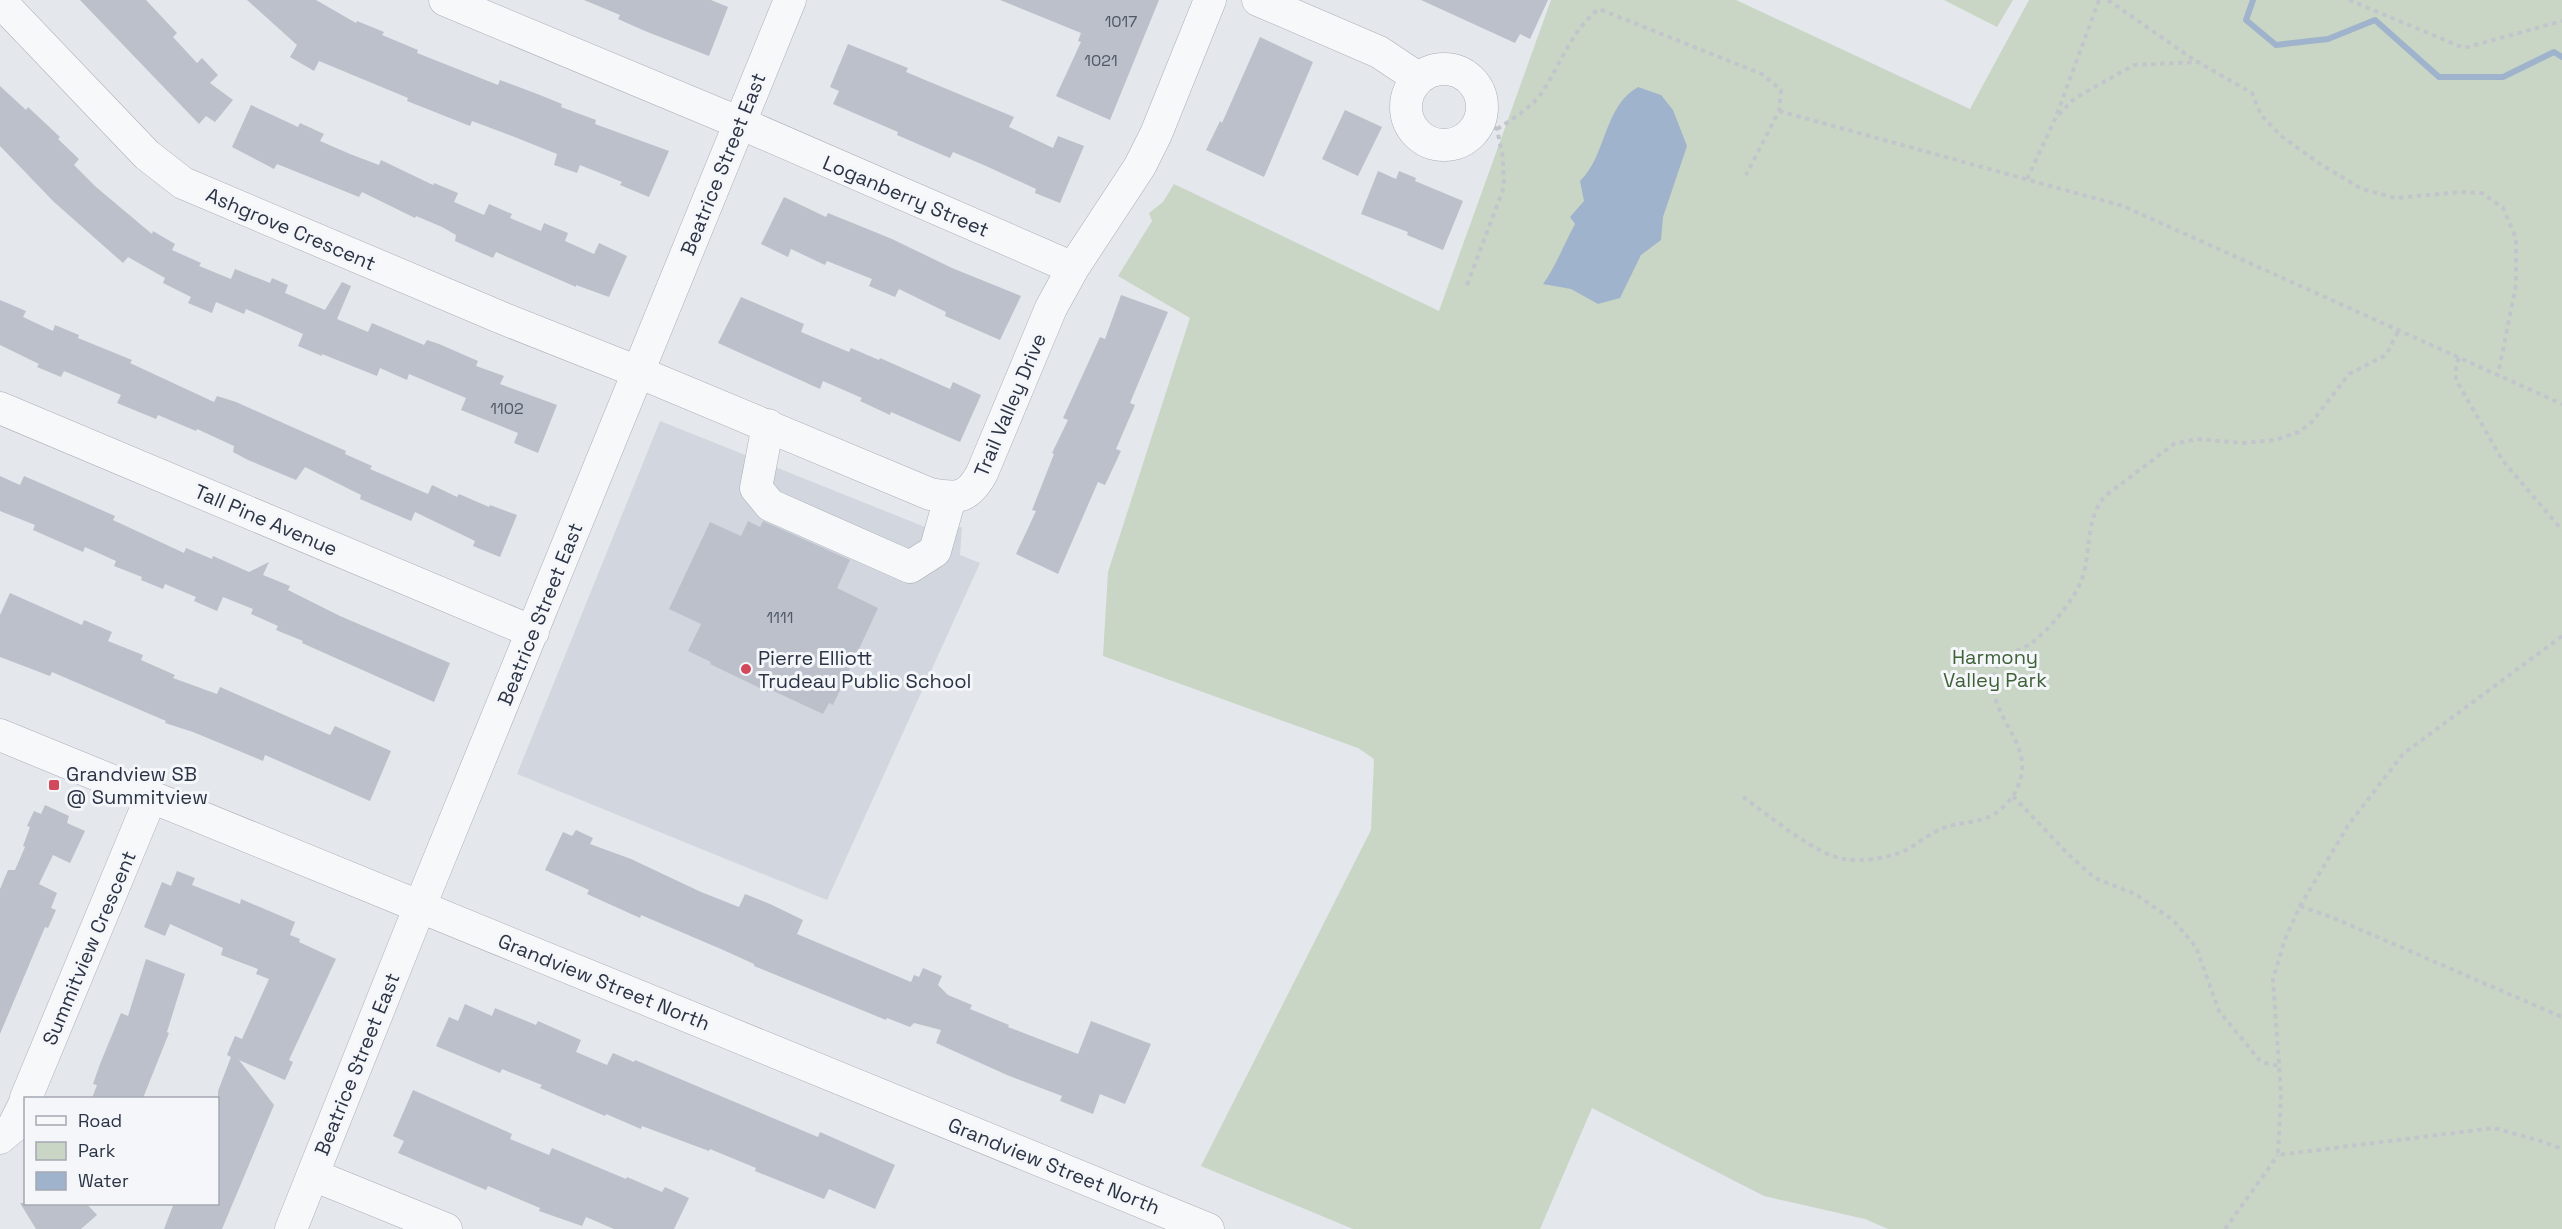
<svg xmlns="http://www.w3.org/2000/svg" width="2562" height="1229" viewBox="0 0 2562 1229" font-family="'Space Grotesk',sans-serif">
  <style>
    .built { fill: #d2d6de }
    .green { fill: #c9d6c5 }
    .water { fill: #9fb4cc }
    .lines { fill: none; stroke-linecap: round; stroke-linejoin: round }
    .stream { stroke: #9fb4cc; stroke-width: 6 }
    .building { fill: #bbc0ca }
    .minor-casing { stroke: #a9aeb7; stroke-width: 33 }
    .path { stroke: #c2c5cb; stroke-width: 4; stroke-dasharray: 4.5 4.5; stroke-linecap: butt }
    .minor { stroke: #f7f8fa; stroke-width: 32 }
    .poi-dot { fill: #d1495b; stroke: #f4f6f9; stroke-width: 2 }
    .labels { text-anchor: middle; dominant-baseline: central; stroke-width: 6; stroke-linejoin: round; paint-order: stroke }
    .number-label { font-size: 16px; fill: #4f5766 }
    .street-label { font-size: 20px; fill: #2b3445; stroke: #f4f6f9 }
    .park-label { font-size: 20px; fill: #3f6138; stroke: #f4f6f9 }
    .poi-label { font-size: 20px; fill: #2b3445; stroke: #f4f6f9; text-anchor: start }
  </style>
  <rect width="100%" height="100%" fill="#e4e7ec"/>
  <path class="built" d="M660,421L930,529L962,527L960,555L980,563L827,900L517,774Z"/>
  <path class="green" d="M1551,0H1736L1970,109L2029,0H2562V1229H1888L1865,1219L1764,1196L1592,1108L1540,1229H1353L1201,1166L1371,830L1374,759L1358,748L1103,656L1108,572L1190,318L1118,276L1152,221L1149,213L1163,202L1174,184L1439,311Z
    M1944,0H2013L1997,27Z"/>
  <path class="water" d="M1638,87L1661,95L1673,110L1687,146L1663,217L1661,240L1641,255L1620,298L1598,304L1571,289L1543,284C1556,266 1564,244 1575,224L1570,217L1584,201L1580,181C1607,155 1603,107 1638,87Z"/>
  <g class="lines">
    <path class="stream" d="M2253,0L2246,20L2276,45L2328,39L2375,20L2439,77H2503L2554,52L2562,57"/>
  </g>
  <path class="building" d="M80,0H146L177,33L173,37L197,63L202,58L218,75L210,83L233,100L215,122L206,116L199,124Z
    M247,0H316L356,23L357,21L384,32L382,35L418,50L417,53L498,85L500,80L540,95L562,104L561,107L596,120L595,124L669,151L649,197L620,185L622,182L580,165L577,173L554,165L557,154L512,136L472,121L470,126L407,101L408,98L319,61L314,71L290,57L297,45Z
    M584,0H711L728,7L709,56L645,31L618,19L620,15Z
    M1000,0H1159L1110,120L1056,96L1081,42L1078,41L1081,33Z
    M1421,0H1548L1530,39L1520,34L1515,43Z
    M1260,37L1313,62L1264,177L1206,150L1220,121L1222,123Z
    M848,44L908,68L906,72L1014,117L1009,127L1053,148L1058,136L1084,146L1060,203L1035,193L1036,189L986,166L953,152L950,158L897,135L898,132L833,104L839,91L830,87Z
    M0,86L26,110L28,107L60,137L58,139L79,159L74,165L96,187L152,234L153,231L175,244L172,250L201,263L199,266L231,279L235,269L270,283L272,278L288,285L285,293L325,310L342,282L351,286L337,319L368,332L372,323L424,345L427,340L439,344L478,361L476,366L504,376L500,384L557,405L538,453L514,443L518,433L461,410L466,398L409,374L407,380L380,368L377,376L322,354V356L298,346L303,334L246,309L244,314L216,302L212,313L188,303L191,297L163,283L165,278L128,257L123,263L54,202L0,146Z
    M251,105L298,127L300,123L324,134L320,141L350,154L379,165L381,160L433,185L434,183L458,193L454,202L484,215L489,204L512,214L510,218L541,231L544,223L568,233L565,241L594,254L599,243L627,256L609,297L576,285V287L496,252L493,258L455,241L456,235L442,227L416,216L415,218L362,192L359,197L277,164L274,169L232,147Z
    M1345,110L1382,127L1358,176L1322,159Z
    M1378,171L1396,179L1399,171L1416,178L1415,181L1463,201L1443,250L1407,235L1408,232L1361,214Z
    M784,197L826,217L828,213L892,239L952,268L1021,296L1000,340L945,316L946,312L899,289L895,297L869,286L872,279L827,261L825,265L791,249L788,257L761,244Z
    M1121,295L1168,312L1130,403L1135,405L1116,449L1121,451L1105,485L1098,482L1058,574L1016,554L1036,511L1032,510L1054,454L1052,453L1068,420L1063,418L1100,337L1105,339Z
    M741,297L804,324L801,332L849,352L851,348L879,360L880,358L950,389L953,382L981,395L960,442L891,412L890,415L860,401L862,398L823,381L820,389L718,343Z
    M0,300L26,311L23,317L53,331L55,325L79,335L78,338L132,360L130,363L214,402L217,396L236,402L346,451L345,454L372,466L370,469L428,494L432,485L457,497L459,494L489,507L490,505L517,515L500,557L473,546L475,541L415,512L411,521L360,499L361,495L305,467L296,480L248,460L233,452L234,446L197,429L196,431L158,415L156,419L117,403L121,395L64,371L61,377L37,367L39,364L0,345Z
    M0,476L20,485L24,476L47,486L115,516L113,520L184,553L186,548L212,559L213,556L249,572L269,562L263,575L290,586L288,590L340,616L450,663L434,702L302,643L303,641L276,630L278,626L251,614L253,609L223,597L217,611L194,601L196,597L165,584L163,589L141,580L142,577L114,566L116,561L85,547L83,552L33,530L35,525L0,511Z
    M748,521L760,527L763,521L850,560L837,588L878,608L833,705L829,703L823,714L769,689L768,692L710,664L711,662L688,651L701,624L669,609L710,522L741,536Z
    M10,593L82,625L84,620L112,632L108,641L143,655L141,660L175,675L173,678L217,694L220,687L330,735L335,726L391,751L370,801L265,755L263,761L193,732L165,723L166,721L52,672L50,676L0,657V615Z
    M45,805L69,816L67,823L85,831L70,863L53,855L39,884L57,893L51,908L56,910L48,928L45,927L0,1034V889L8,870H15L25,847L23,846L30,827L27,826L34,811L41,814Z
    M576,830L593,838L590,844L631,859L701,892L739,907L745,894L770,904L803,920L797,934L911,982L914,975L919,977L923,968L942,976L938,985L948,995L972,1005L970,1009L1009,1025L1008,1027L1078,1054L1091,1021L1151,1044L1125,1104L1100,1094L1093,1114L1060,1101L1062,1096L1007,1075L936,1043L941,1030L914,1023L910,1027L887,1018L886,1020L754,966V964L721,949L641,915L640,918L587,894L589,890L545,870L563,832L572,836Z
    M177,871L195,878L192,885L240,904L241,899L295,922L290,935L300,939L299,942L336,959L289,1060L293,1062L285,1080L239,1060L274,1105L222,1229H164L174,1203H218V1091L231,1057L227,1055L235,1036L242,1039L269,979L256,974L258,969L221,955L223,948L170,924L165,936L144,927L162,882L171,886Z
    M146,959L185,974L167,1032L169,1033L143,1098H92L97,1085L93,1084L100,1064L121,1013L128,1016Z
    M465,1004L492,1016L495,1008L536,1025L538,1021L581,1040L576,1052L607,1065L613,1053L634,1062L635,1060L818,1137L820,1132L895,1165L875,1209L829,1189L824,1199L755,1171L756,1168L710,1149L709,1151L642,1126L641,1129L606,1114L605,1116L540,1088L542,1085L502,1069L500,1073L436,1046L449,1017L458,1021Z
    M413,1090L512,1134L510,1139L549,1155L552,1148L626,1179L627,1177L662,1192L665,1187L689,1198L674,1229H614L586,1217L582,1226L539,1211L540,1208L488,1186L486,1190L398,1153L404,1141L393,1136Z
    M20,1203H86L97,1215L81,1229H36Z"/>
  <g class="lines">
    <g class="minor-casing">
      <path id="minor" d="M445,0L740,123L1073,268
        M1258,0L1379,52L1418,78
        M0,1L147,155L183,183L502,318L638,372L930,494C957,499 968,499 982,473L1051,308L1073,268L1140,166L1156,134L1210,0
        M1406 107a38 38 0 1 1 76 0a38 38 0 1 1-76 0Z
        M0,408L533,632
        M768,425L756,488L770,505L910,567L935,551L950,498
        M0,735L1208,1229
        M26,1098L151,797
        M0,1138L13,1127L26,1101
        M313,1175L446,1229
        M291,1229L420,906L790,0"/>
    </g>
    <path class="path" d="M2108,0L2197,62
      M2349,0L2464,48L2562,21
      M1779,111L2123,206L2562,404
      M2057,114L2099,0
      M1497,129C1513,119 1529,109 1541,94C1560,66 1571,30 1599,9L1762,74L1781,90L1779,111L1746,175
      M2027,179L2056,117L2075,98L2134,65L2198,62L2252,93L2261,115L2281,136L2320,164L2362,189L2395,198L2461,192L2482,193L2503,208L2516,238V285L2498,375
      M1467,285L1504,187L1503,158L1497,129L1480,120
      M2459,358L2456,364V380L2503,461L2562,530
      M2562,636L2403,754L2349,824L2300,906L2285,939L2273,979L2281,1094L2278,1155L2494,1128L2544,1142L2562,1149
      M2013,796L2068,854L2095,878L2135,894L2173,920L2196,947L2219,1011L2261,1062L2279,1066
      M1743,797C1770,816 1813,853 1843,859C1862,862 1889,858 1906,850C1918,844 1928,834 1941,829C1958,821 1982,824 1997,812C2011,802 2020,788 2022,770C2026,737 1980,704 1997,667C2004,652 2022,651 2033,642C2050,628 2066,609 2077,590C2094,560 2082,523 2105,496L2174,444L2196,439L2243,443L2275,440L2299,432L2312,422L2349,374L2386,355L2399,330
      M2300,906L2336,919L2562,1017
      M2225,1229L2278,1155"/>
    <use href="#minor" class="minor"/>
  </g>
  <g class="poi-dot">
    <circle cx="746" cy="669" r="6"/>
    <rect x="48" y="779" width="12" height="12" rx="3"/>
  </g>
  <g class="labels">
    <g class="number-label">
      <text x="1121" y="21">1017</text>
      <text x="1101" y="60">1021</text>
      <text x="507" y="408">1102</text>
      <text x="780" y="617">1111</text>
    </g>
    <g class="street-label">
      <text transform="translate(723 164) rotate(-68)">Beatrice Street East</text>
      <text transform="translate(906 196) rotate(23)">Loganberry Street</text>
      <text transform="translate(291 229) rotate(23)">Ashgrove Crescent</text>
      <text transform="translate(1010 405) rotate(-67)">Trail Valley Drive</text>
      <text transform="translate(266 520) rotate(23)">Tall Pine Avenue</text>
      <text transform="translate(540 614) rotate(-68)">Beatrice Street East</text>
      <text transform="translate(89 948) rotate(-67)">Summitview Crescent</text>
      <text transform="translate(604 982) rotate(22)">Grandview Street North</text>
      <text transform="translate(357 1064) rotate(-68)">Beatrice Street East</text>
      <text transform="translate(1054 1166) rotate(22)">Grandview Street North</text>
    </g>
    <g class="park-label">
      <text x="1995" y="657">Harmony<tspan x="1995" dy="23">Valley Park</tspan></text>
    </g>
    <g class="poi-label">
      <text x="758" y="658">Pierre Elliott<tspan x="758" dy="23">Trudeau Public School</tspan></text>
      <text x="66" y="774">Grandview SB<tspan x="66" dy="23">@ Summitview</tspan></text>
    </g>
  </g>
  <rect x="24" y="1097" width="195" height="108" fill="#f4f6f9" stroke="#a4a8b1" stroke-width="1.5"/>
  <rect x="36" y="1116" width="30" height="9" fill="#f7f8fa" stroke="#a4a8b1" stroke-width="1.5"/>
  <text x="78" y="1127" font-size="18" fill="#2b3445">Road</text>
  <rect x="36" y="1142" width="30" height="18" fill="#c9d6c5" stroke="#a4a8b1" stroke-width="1.5"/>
  <text x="78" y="1157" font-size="18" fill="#2b3445">Park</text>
  <rect x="36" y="1172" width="30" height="18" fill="#9fb4cc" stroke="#a4a8b1" stroke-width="1.5"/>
  <text x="78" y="1187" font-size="18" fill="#2b3445">Water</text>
</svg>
